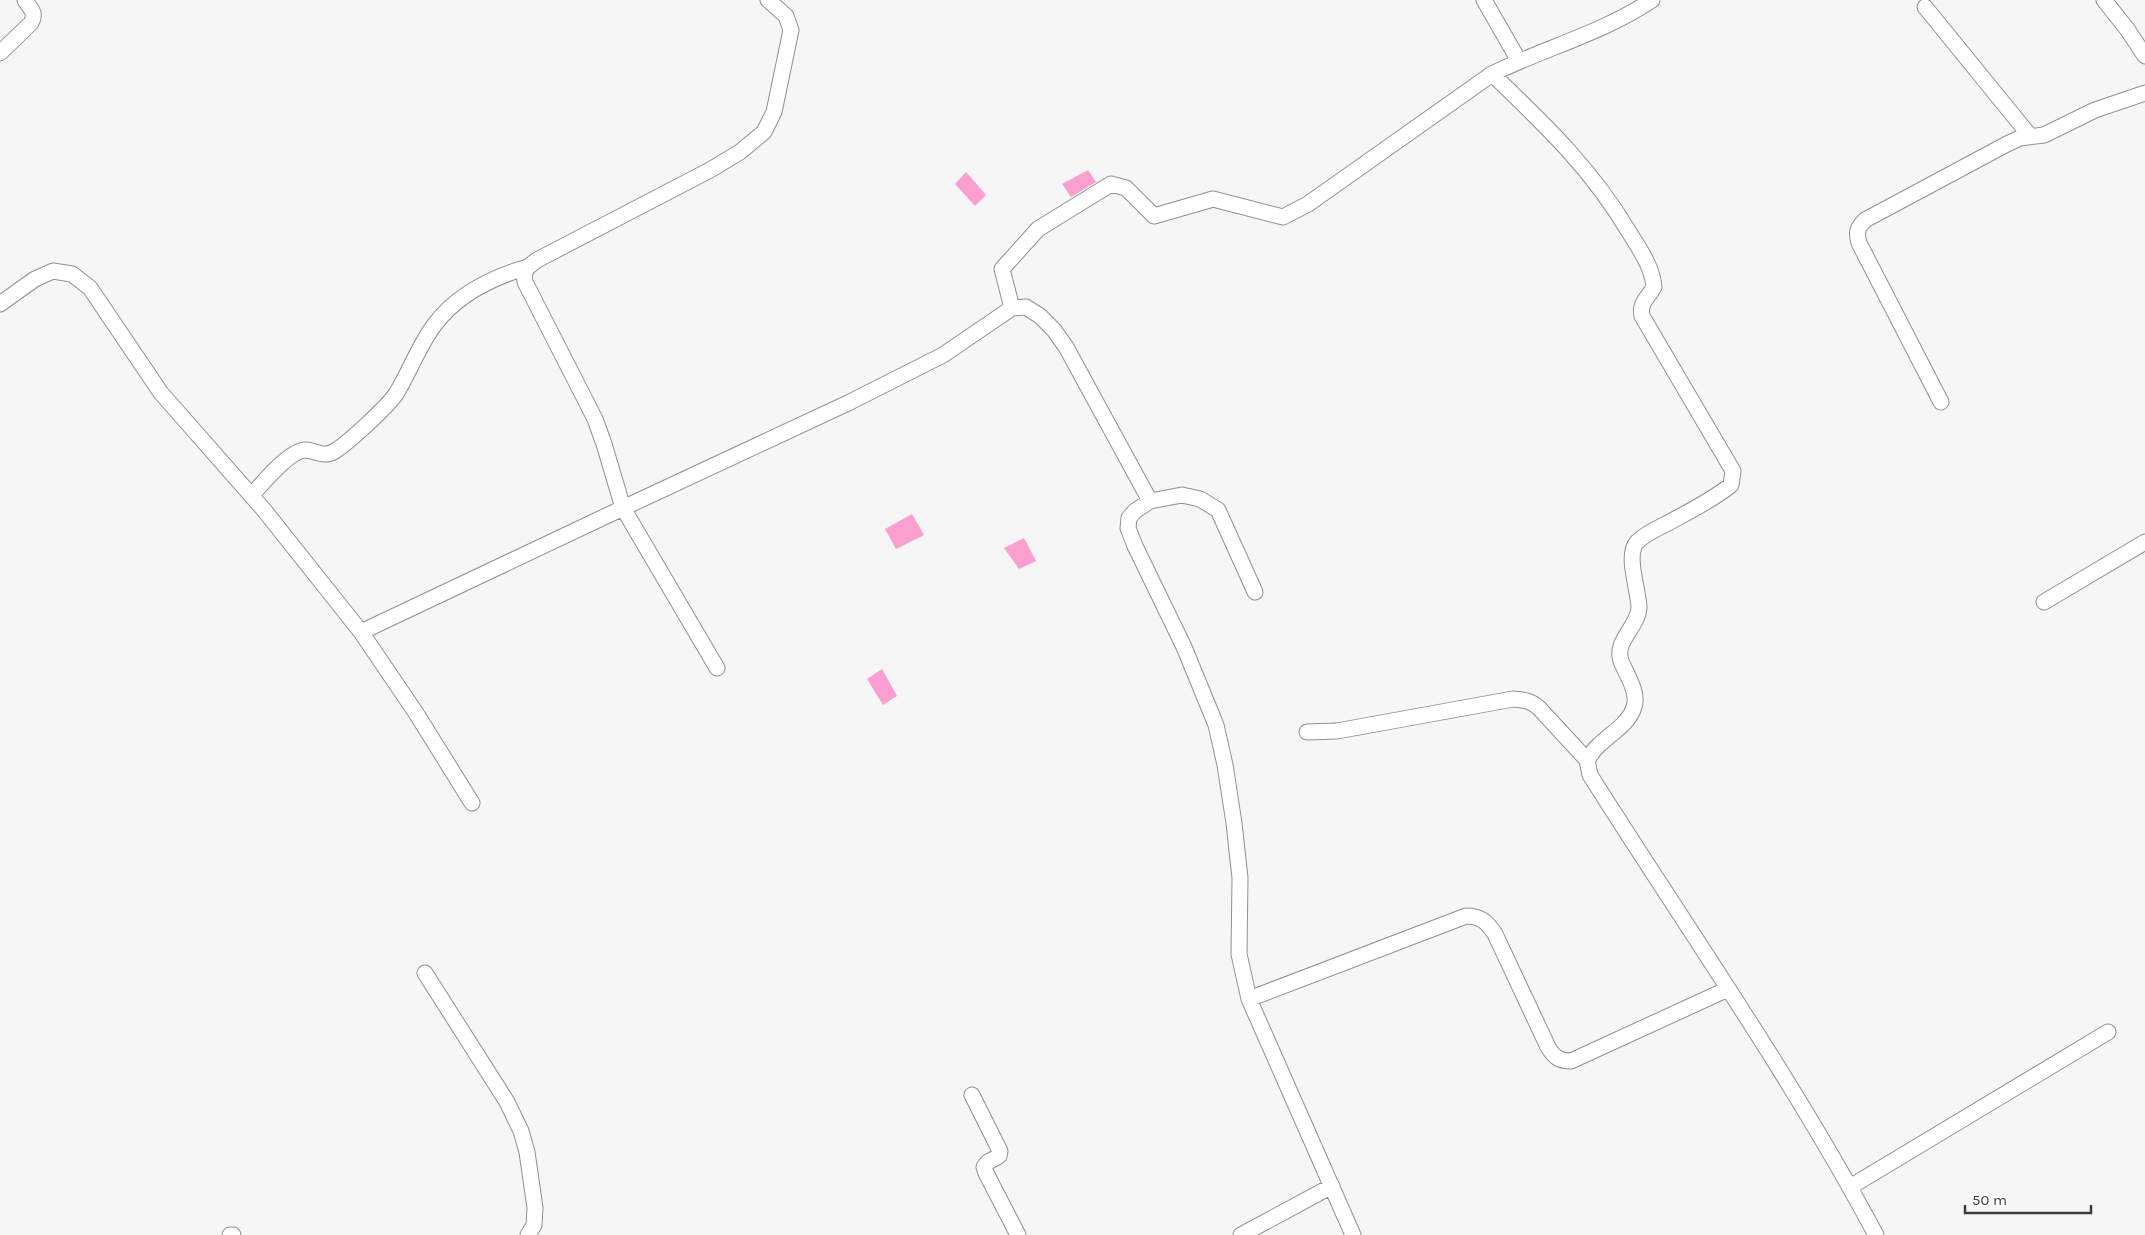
<svg xmlns="http://www.w3.org/2000/svg" width="2145" height="1235" viewBox="0 0 2145 1235" font-family="Karla,sans-serif">
  <style>
    .building { fill: #fb9ed0 }
    .lines { fill: none; stroke-linecap: round; stroke-linejoin: round }
    .street-casing { stroke: #909091; stroke-width: 17 }
    .street { stroke: #fff; stroke-width: 15 }
  </style>
  <rect width="100%" height="100%" fill="#f6f6f7"/>
  <path class="building" d="M1088,170L1096,182L1071,197L1062,184Z
    M966,172L986,195L975,206L955,184Z
    M912,514L924,535L896,549L885,529Z
    M1024,538L1036,561L1019,569L1004,548Z
    M882,669L897,696L883,705L867,679Z"/>
  <g class="lines">
    <g class="street-casing">
      <path id="street" d="M1484,0L1519,61
        M2104,0L2127,29L2145,56
        M1925,7L2030,136
        M0,53L31,23C37,12 30,9 25,0
        M1492,74C1545,125 1591,168 1629,232C1640,250 1652,266 1654,287C1648,298 1639,303 1642,316L1733,471L1731,485C1711,501 1688,512 1666,524C1656,529 1645,534 1637,542C1625,555 1639,591 1639,608C1638,627 1614,641 1621,661C1626,674 1639,692 1634,707C1629,724 1611,733 1599,745C1594,749 1591,755 1587,760L1590,775C1686,927 1791,1076 1876,1235
        M0,304L35,279L53,271L72,274L90,288L161,393L264,510L361,632L416,713L472,803
        M1012,308L1002,269L1038,229L1111,184L1126,188L1154,216L1213,199L1283,217L1308,204L1492,74C1544,48 1603,33 1652,0
        M1941,402L1859,243C1856,232 1857,228 1865,220L2007,144L2020,138L2044,135L2095,110L2145,93
        M251,496C262,484 289,450 306,450C317,451 324,458 335,451C349,442 386,408 396,394C410,371 419,345 435,324C458,294 493,277 528,267
        M1255,592L1218,510L1200,499L1182,495L1150,501L1135,511L1129,518L1128,528L1135,546L1184,647L1216,725L1225,765L1234,823L1240,878L1239,954L1249,999L1353,1235
        M2044,602L2145,542
        M361,632L623,508L848,403L943,355L1012,308L1026,307L1040,316L1054,330L1066,347L1150,501
        M717,668L623,508L604,444L595,419L525,282L524,274L528,267L537,260L710,170L740,152L764,132L774,112L791,30L786,16L768,0
        M1307,732L1337,731L1513,699C1524,700 1530,700 1539,708L1587,760
        M425,973L507,1102L521,1131L527,1152L535,1208L534,1225L528,1235
        M1249,999L1466,916C1481,916 1487,922 1495,934L1548,1047C1554,1057 1559,1061 1571,1061L1728,989
        M972,1095L1000,1151L999,1156L988,1162L984,1167L986,1173L1018,1235
        M1850,1187L2108,1032
        M230,1235H233
        M1241,1235L1332,1186"/>
    </g>
    <use href="#street" class="street"/>
  </g>
  <path d="M1965 1205v8h126v-8" fill="none" stroke="#3d3d3d" stroke-width="2.5"/>
  <text x="1972" y="1205" font-size="15" fill="#3d3d3d" stroke="#ffffff" stroke-width="4" paint-order="stroke">50 m</text>
</svg>
